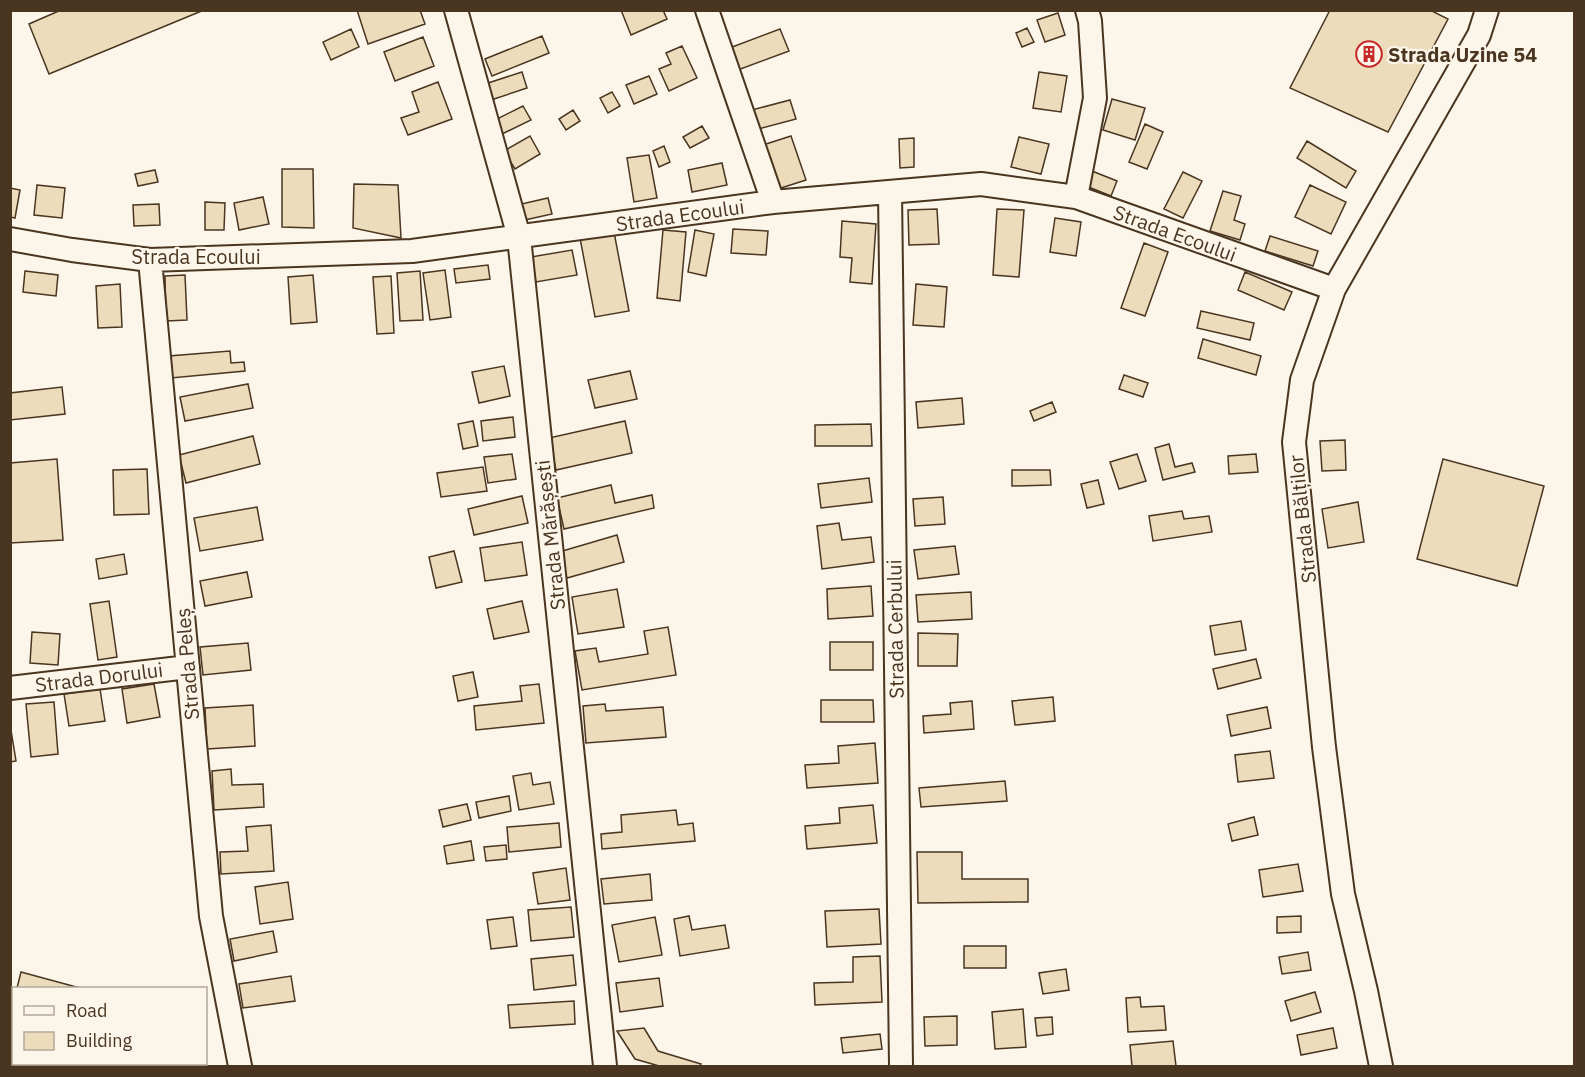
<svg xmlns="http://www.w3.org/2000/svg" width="1585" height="1077" viewBox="0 0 1585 1077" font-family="'IBM Plex Sans',sans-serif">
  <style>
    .building { fill: #ecdcbc; stroke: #4a3520; stroke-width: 1.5 }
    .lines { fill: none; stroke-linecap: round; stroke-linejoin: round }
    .street-casing { stroke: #4a3520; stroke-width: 26 }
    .street { stroke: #fbf6e9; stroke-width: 22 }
    .labels { text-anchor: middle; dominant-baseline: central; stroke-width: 4.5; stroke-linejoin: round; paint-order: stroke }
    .poi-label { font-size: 20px; font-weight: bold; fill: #4a3520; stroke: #fbf6e9; text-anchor: start }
    .street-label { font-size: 20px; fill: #4a3520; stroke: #fbf6e9 }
  </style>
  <rect width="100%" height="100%" fill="#fbf6e9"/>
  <path class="building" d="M61,10H204L49,74L29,24Z
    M357,10H420L425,24L368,44Z
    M621,10H663L667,19L631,35Z
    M1330,10H1430L1448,19L1388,132L1290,88Z
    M1058,13L1065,35L1045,42L1037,20Z
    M1027,28L1034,42L1022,47L1016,33Z
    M351,29L359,47L331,60L323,42Z
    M780,29L789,51L735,71L727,49Z
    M542,36L549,53L492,76L485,59Z
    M423,37L434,66L395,81L384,52Z
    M682,46L697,78L669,91L659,69L671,64L666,53Z
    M522,72L527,88L491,100L485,84Z
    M1039,72L1067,76L1061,112L1033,108Z
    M649,76L657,94L634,104L626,85Z
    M438,82L452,119L408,135L401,118L419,112L412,92Z
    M612,92L620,106L608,113L600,98Z
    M1112,99L1145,108L1135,140L1103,130Z
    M790,100L796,119L758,129L752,110Z
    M523,106L531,120L502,134L495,120Z
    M573,110L580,121L566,130L559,119Z
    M1145,124L1163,132L1147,169L1129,162Z
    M702,126L709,138L690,148L683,137Z
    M530,136L540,154L515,169L504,151Z
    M791,136L806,180L778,189L763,145Z
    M1019,137L1049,144L1041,174L1011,167Z
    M914,138V167L900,168L899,139Z
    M1307,141L1356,171L1346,188L1297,158Z
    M664,146L670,162L659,167L653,151Z
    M649,155L657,198L634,202L627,158Z
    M722,163L727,185L692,192L688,170Z
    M282,169H313L314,228L282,227Z
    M155,170L158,182L138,186L135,174Z
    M1092,171L1117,181L1111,196L1086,186Z
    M1183,172L1202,181L1183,218L1164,209Z
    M354,184L398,185L401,238L353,228Z
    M37,185L65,188L62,218L34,215Z
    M1310,185L1346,202L1331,234L1295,217Z
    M10,188L20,190L15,218L10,217Z
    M1223,191L1241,196L1234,220L1245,224L1240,240L1210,231Z
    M263,197L269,224L239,230L234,203Z
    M548,198L552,214L520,221L517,205Z
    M205,202L225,203L224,230H205Z
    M159,204L160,225L134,226L133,205Z
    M937,209L939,244L909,245L908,210Z
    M997,209L1024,210L1019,277L993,275Z
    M1055,218L1081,222L1076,256L1050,252Z
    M842,221L876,224L872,284L850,282L852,258L840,257Z
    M733,229L768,231L766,255L731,253Z
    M663,230L686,232L680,301L657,298Z
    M695,230L714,234L706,276L688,272Z
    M614,232L629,311L595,317L580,238Z
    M1270,236L1318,251L1313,266L1265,251Z
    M1144,243L1168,252L1145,316L1121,308Z
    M572,250L577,275L536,282L531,257Z
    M488,265L490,279L456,283L454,269Z
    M445,270L451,317L430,320L423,273Z
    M25,271L58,275L56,296L23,292Z
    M420,271L423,320L400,321L397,273Z
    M1245,272L1292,292L1284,310L1238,290Z
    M185,275L187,320L166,321L165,276Z
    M313,275L317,322L291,324L288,277Z
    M391,276L394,333L377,334L373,277Z
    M120,284L122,327L98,328L96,286Z
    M916,284L947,287L944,327L913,325Z
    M1201,311L1254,323L1250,340L1197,328Z
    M1203,339L1261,356L1256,375L1198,358Z
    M230,351L231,363L244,362L245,371L171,378L169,356Z
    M504,366L510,396L479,403L472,372Z
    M630,371L637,399L595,408L588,380Z
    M1124,375L1148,383L1143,397L1119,389Z
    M248,384L253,408L185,421L180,397Z
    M62,387L65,414L10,420V393Z
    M962,398L964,424L918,428L916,402Z
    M1052,402L1056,412L1034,421L1030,411Z
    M513,417L515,437L483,441L481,421Z
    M473,421L478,446L463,449L458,424Z
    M625,421L632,453L556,470L549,438Z
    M871,424L872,446H815V425Z
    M253,436L260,464L186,483L179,455Z
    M1345,440L1346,470L1322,471L1320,441Z
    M1169,444L1175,467L1192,463L1195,472L1163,480L1155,448Z
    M512,454L516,479L488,483L484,457Z
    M1137,454L1146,481L1119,489L1110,462Z
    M1256,454L1258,472L1229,474L1228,456Z
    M57,459L63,540L10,543V463Z
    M1443,459L1544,486L1517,586L1417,559Z
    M483,467L487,491L441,497L437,473Z
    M147,469L149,514L114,515L113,470Z
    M1012,470H1050L1051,485L1012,486Z
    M869,478L872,502L821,508L818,484Z
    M1098,480L1104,504L1087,508L1081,484Z
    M611,485L615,503L652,495L654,508L564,529L557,498Z
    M522,496L528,523L474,535L468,509Z
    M943,497L945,524L915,526L913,499Z
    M1358,502L1364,542L1328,548L1322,509Z
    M257,507L263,540L200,551L194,518Z
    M1182,511L1184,519L1209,516L1212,532L1153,541L1149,516Z
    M839,523L842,540L871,537L874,562L822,569L817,526Z
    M617,535L624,562L567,578L559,552Z
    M522,542L527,575L485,581L480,548Z
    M955,546L959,574L918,579L914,550Z
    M454,551L462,582L436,588L429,557Z
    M124,554L127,574L99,579L96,559Z
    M247,572L252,597L205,606L200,581Z
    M871,586L873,616L828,619L827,589Z
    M617,589L624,627L578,634L572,597Z
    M971,592L972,619L918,622L916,595Z
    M109,601L117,657L98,660L90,604Z
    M522,601L529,632L494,639L487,609Z
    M1241,621L1246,650L1215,655L1210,626Z
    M668,627L676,675L582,690L575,651L596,648L599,662L648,654L644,631Z
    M32,632L60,634L58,665L30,663Z
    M918,633L958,634L957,666H918Z
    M830,642H873V670H830Z
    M248,643L251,670L203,675L200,647Z
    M1256,659L1261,678L1218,689L1213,669Z
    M473,672L478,697L458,701L453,676Z
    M154,684L160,717L127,723L122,689Z
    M539,684L544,723L476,730L474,706L522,701L520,686Z
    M100,689L105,721L69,726L64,694Z
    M1053,697L1055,721L1015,725L1012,701Z
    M821,700H873L874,722H821Z
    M972,701L974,729L924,733L923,716L951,714L950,703Z
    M54,702L58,754L31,757L26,704Z
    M605,704L606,711L663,707L666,737L586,743L583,706Z
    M253,705L255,746L207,749L205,708Z
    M1267,707L1271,728L1231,736L1227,715Z
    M10,724L16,761L10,762Z
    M875,743L878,783L807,788L805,765L839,763L838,746Z
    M1270,751L1274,778L1238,782L1235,755Z
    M231,769L232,785L263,784L264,807L214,810L212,771Z
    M531,773L533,785L550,782L554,804L519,810L513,776Z
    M1005,781L1007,801L921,807L919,788Z
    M509,796L511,811L479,818L476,802Z
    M467,804L471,820L443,827L439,810Z
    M873,805L877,843L807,849L805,826L840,823L839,808Z
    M676,810L678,825L693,823L695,841L602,849L601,834L622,832L621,815Z
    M1254,817L1258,835L1232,841L1228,824Z
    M559,823L561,847L509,852L507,827Z
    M271,825L274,871L221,874L220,852L248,851L246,827Z
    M471,841L474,860L447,864L444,846Z
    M506,845L507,859L486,861L484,847Z
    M917,852H962V879H1028V902L918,903Z
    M1298,864L1303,891L1263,897L1259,870Z
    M566,868L570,900L538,904L533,873Z
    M650,874L652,900L604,904L601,879Z
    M288,882L293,919L260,924L255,887Z
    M571,907L574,937L531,941L528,910Z
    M879,909L881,944L827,947L825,911Z
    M689,916L692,930L725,925L729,948L680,956L674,919Z
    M1301,916V932L1277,933V917Z
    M513,917L517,946L491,949L487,920Z
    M655,917L662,955L619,962L612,925Z
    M273,931L277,952L234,961L230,939Z
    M964,946H1006V968H964Z
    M1308,952L1311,970L1282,974L1279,957Z
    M573,955L576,985L534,990L531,959Z
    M880,956L882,1002L815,1005L814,983L853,982V957Z
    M1066,969L1069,990L1043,994L1039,973Z
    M21,972L80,988H17Z
    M291,976L295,1001L243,1008L239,984Z
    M659,978L663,1006L620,1012L616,983Z
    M1315,992L1321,1012L1291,1021L1285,1001Z
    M1140,997L1141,1007L1164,1006L1166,1030L1128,1032L1126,998Z
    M574,1001L575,1024L510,1028L508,1005Z
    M1023,1009L1026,1047L995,1049L992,1012Z
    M957,1016V1045L925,1046L924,1017Z
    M1052,1017L1053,1034L1037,1036L1035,1018Z
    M644,1028L658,1051L701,1064L700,1066H659L635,1059L617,1031Z
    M1333,1028L1337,1048L1301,1055L1297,1035Z
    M880,1034L882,1049L843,1053L841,1038Z
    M1173,1041L1176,1066H1132L1130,1045Z"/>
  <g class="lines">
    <g class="street-casing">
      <path id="street" d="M456,10L519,237L605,1066
        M707,10L773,202
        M890,192L901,1066
        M1076,197L1095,98L1090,21L1087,10
        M10,239L72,250L150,260L412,251L773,202L981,184L1076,197L1334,289
        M150,260L211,916L240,1066
        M10,688L188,667
        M1381,1066L1366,991L1343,894L1324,747L1294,442L1302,380L1334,289L1479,35L1487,10"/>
    </g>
    <use href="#street" class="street"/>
  </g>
  <defs>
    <g id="building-ring" transform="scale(1.35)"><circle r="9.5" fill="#fbf6e9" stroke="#c62828" stroke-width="1.5"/><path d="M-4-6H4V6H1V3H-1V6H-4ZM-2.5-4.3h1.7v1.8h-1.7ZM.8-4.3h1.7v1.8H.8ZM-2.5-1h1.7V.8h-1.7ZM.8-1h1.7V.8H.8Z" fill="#c62828"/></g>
  </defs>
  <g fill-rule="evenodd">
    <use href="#building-ring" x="1369" y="54"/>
  </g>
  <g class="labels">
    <g class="poi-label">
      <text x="1388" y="54">Strada Uzine 54</text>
    </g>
    <g class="street-label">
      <text transform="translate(680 215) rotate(-8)">Strada Ecoului</text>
      <text transform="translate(1175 233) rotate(20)">Strada Ecoului</text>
      <text x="196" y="256">Strada Ecoului</text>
      <text transform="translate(1302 519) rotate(-96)">Strada Bălților</text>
      <text transform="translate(550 535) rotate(-96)">Strada Mărășești</text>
      <text transform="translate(895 629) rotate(-91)">Strada Cerbului</text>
      <text transform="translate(187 664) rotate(-95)">Strada Peleș</text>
      <text transform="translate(99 677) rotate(-7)">Strada Dorului</text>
    </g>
  </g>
  <rect width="1585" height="1077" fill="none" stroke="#4a3520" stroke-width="24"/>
  <rect x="12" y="987" width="195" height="78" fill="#fbf6e9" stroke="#b4a999" stroke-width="1.5"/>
  <rect x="24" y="1006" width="30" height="9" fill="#fbf6e9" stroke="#b4a999" stroke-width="1.5"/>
  <text x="66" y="1017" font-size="18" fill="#4a3520">Road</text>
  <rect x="24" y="1032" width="30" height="18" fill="#ecdcbc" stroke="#b4a999" stroke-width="1.5"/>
  <text x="66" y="1047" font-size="18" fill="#4a3520">Building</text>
</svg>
